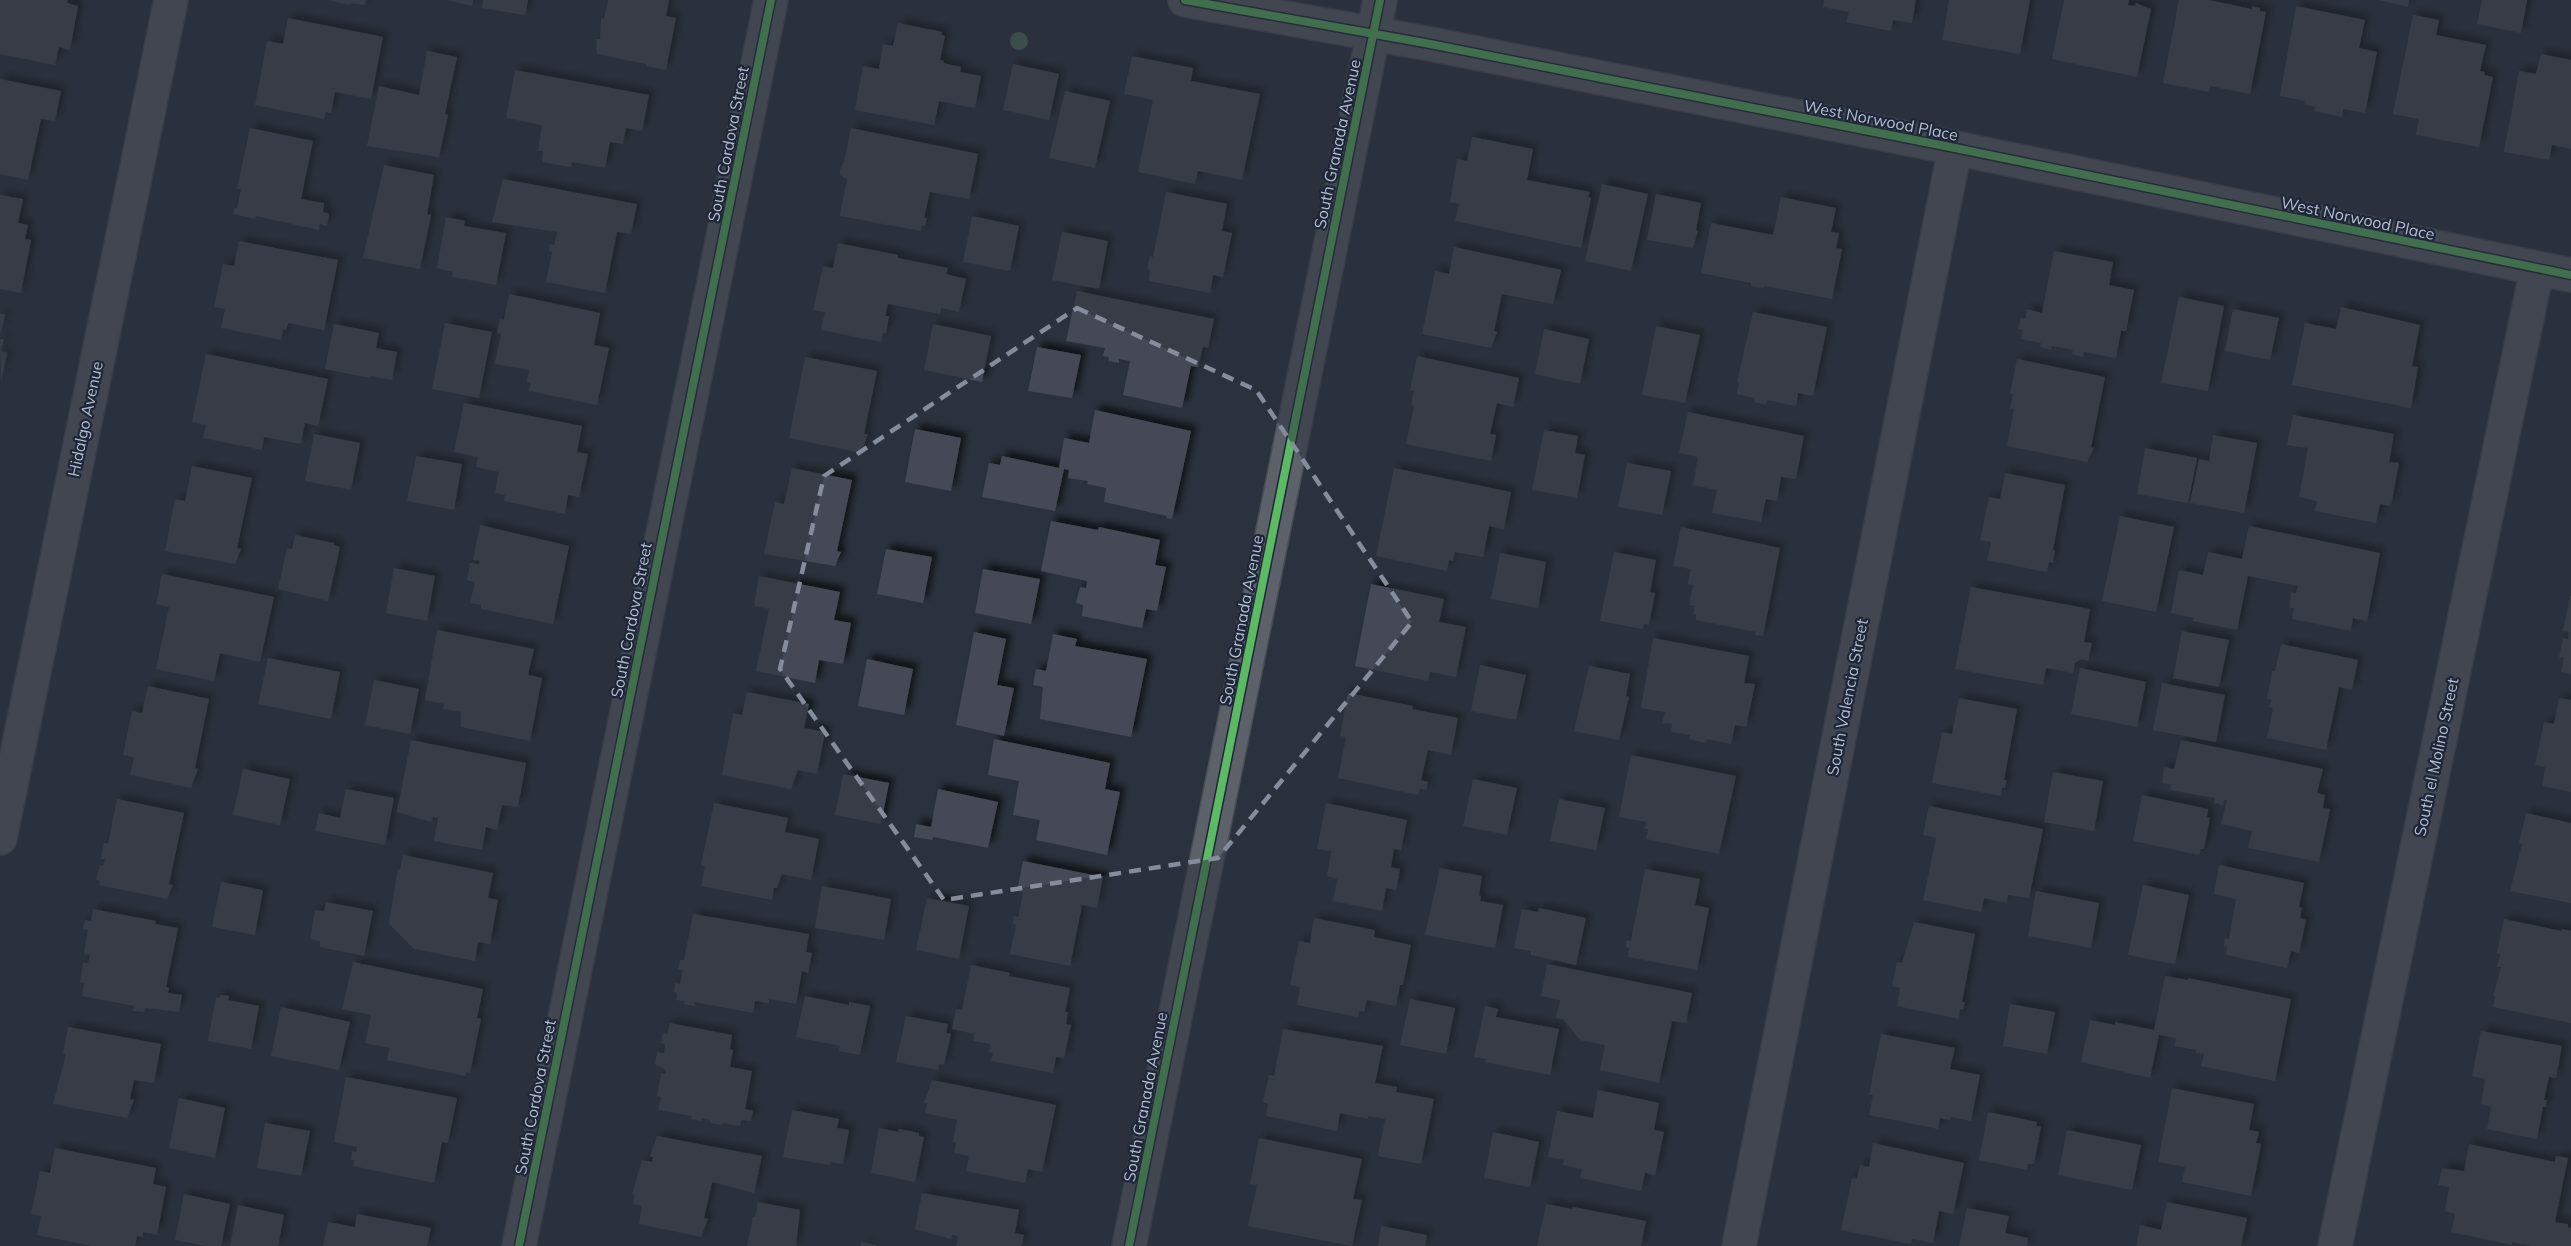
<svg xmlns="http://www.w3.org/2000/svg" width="2571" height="1246" viewBox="0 0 2571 1246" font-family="Mulish,sans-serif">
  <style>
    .building { fill: #444a54; filter: url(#shadow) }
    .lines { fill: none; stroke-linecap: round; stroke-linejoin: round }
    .minor-casing { stroke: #484d55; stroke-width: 36 }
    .minor { stroke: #5d616a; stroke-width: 33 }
    .cycleway-casing { stroke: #1d2739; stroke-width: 11 }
    .cycleway { stroke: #5cba63; stroke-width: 8 }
    .tree { fill: #4e6f5f }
    .marked { fill: none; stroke: #858c9b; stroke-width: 4.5; stroke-dasharray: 12 8; stroke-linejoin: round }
    .labels { text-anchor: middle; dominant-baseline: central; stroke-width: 4.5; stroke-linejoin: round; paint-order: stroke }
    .street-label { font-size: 16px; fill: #b6bdcd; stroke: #1d2739 }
  </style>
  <defs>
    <filter id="shadow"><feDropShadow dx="5.5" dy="-5.5" stdDeviation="3" flood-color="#0009"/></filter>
  </defs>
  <rect width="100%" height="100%" fill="#2b323d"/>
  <path class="building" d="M0,0H68L67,3L78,6L70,50L59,47L55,65L0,54Z
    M328,0H366L365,5L350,3V5Z
    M446,0H473L472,6Z
    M483,0H528L525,15L482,8Z
    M608,0H669L666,16L676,18L666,70L646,66V64L597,54L596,39H600L601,18L604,19Z
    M1824,0H1916L1912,23L1893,20L1891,31L1846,22L1849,12L1823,7Z
    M1949,0H2030L2020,54L1942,40Z
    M2064,0H2129L2128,5L2135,6L2136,3L2151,9L2137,77L2052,59Z
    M2179,0H2209L2252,9V6L2260,8V11L2266,12L2250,94L2210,86L2209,92L2163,83Z
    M2379,0H2409L2408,7Z
    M2482,0H2527L2521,33L2477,24Z
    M2296,6L2365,20L2359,48L2377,52L2365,113L2343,109L2342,117L2314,111L2315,107L2304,104L2305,101L2280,96Z
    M2413,15L2439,20L2436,35L2486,45L2480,71L2485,72L2484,75L2493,77L2479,147L2416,135L2419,119L2393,114Z
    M288,18L383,37L371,99L335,92L331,113L326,112L324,119L255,105L267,41L283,44Z
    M898,23L942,32L941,35L945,36L940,60L944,61L943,63L961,67L960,72L981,76L975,108L939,101L934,125L855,110L863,66L879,69L883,44L893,46Z
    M427,51L457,57L445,114L448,115L439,157L367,146L379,86L419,95Z
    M2541,54L2571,60V149L2552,145L2549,160L2504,152L2519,71L2536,74Z
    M1132,56L1193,68L1191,81L1260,94L1242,180L1198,171L1195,184L1138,172L1153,100L1124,94Z
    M1013,64L1059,74L1049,120L1003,110Z
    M515,70L649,95L642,131L626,128L623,144L610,142L605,168L572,162L571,167L542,162L543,151H538L542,125L506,118Z
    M0,79L61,91L55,121L41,119L28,180L0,174Z
    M1065,91L1110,101L1095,168L1049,158Z
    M250,128L313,141L301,199L324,203L323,212L329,214L327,226L320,224L319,230L256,216L255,219L233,214L234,208H237L241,189H237Z
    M851,128L978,154L969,199L930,192L924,218H927L925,226L922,225L921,231L840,216L847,179L840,175V169L844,162Z
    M1472,137L1533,149L1527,180L1590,192L1588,197L1591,198L1581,248L1455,221L1459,204L1450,202L1457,159L1467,161Z
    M384,165L434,175L427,214L431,215L420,269L363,258Z
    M503,179L637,204L631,234L617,232L605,293L546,282L552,252L549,251L550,244L554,245L557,232L492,222Z
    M1602,184L1648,194L1631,271L1585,261Z
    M1166,192L1227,204L1222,231L1232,233L1223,277L1213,275L1210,293L1149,281L1150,270L1147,269L1150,256L1153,257Z
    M1656,194L1701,203L1696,230L1698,231L1693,248L1647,240Z
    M0,195L23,199L18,223L28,225L25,239L31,240L21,293L0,289Z
    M1781,197L1836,208L1831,232L1839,233L1836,248L1842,249L1832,299L1765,286L1764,288L1751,286V283L1701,273L1711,223L1773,235Z
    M972,216L1019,226L1010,271L963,262Z
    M446,217L465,221L464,226L506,233L496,285L452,277L453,272L437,268Z
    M1062,232L1108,241L1099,289L1052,280Z
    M239,241L338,260L324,330L288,323L286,330H283L281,340L221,328L225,309L214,307L223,264L234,266Z
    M838,243L898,255V258L948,268L946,274L966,279L959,312L941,308L940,314L888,304L885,316H889L886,334L883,333L881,342L821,330L825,312L813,310L823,266L833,268Z
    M1454,247L1561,270L1553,304L1502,294L1494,331L1497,332L1491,348L1422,334L1435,271L1449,274Z
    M2054,251L2113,262L2109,285L2134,290L2126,331H2121L2116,358L2084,352L2083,357L2072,354L2073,350L2052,346L2051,350L2040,347L2041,343L2021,339L2023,330L2018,329L2021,318L2025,319L2027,309L2042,313Z
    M1077,291L1214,319L1208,348L1203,347L1198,367L1191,366L1182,408L1123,395L1130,361L1119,359V363L1108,361L1109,357L1103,356L1105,348L1066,341Z
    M509,294L600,313L594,345L609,348L597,405L529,391L531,383L527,382L529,370L495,364L501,334L497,333L500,319L504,320Z
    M2179,297L2224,306L2208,391L2161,383Z
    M2341,307L2420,325L2412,366L2418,367L2411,408L2292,385L2305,323L2336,329Z
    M2233,309L2279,318L2270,360L2225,351Z
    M1753,312L1827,327L1813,396L1798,393L1796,406L1767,400L1766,405L1755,402V398L1737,394L1739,382H1737Z
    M0,314H5L1,333H0Z
    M445,323L492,332L479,398L432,389Z
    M334,324L379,333L376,348L397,352L392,380L370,376V378L325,369Z
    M933,324L991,336L982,382L924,370Z
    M1656,326L1700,335L1685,403L1642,395Z
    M1544,329L1589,339L1580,384L1535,374Z
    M0,339H4L1,351L7,353L1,382Z
    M1037,347L1081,355L1072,398L1028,391Z
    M206,354L328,379L318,426L305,423L301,444L264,437L262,450L203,438L206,425L192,422Z
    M1417,356L1519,378L1513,407L1497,403L1490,434L1496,435L1491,461L1406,444L1414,406L1411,405L1414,391L1410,390Z
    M805,357L877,371L864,434H868L861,453L789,438Z
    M2017,359L2105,377L2091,447L2094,448L2087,462L2007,446L2014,409L2010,408L2013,394L2010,393Z
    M464,403L582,426L577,452L588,454L579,497L568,495L565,514L504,501L505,495L495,493L499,472L476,467L478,457L454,452Z
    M1095,410L1191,431L1172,519L1166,518L1167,516L1104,502L1106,488L1087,484L1088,481L1068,478L1069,470L1064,469L1055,511L982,497L989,463L1000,465L1002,456L1059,468L1064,438L1089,443Z
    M1688,412L1804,436L1796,479L1781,477L1777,501L1766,499L1761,522L1712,513L1717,490L1693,485L1698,457L1679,453Z
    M2293,415L2394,434L2389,462L2399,463L2391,506L2380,504L2376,523L2315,511L2317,501L2299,497L2308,448L2287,445Z
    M915,429L961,438L951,491L905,482Z
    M1544,430L1578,436L1575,453L1585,455L1577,498L1532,490Z
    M314,434L360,443L351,490L305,481Z
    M2213,435L2257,443L2244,513L2190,503L2199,459L2209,461Z
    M2145,448L2197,458L2188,503L2137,494Z
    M416,456L462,464L454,510L407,501Z
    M1627,463L1671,471L1662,515L1618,507Z
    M192,466L252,478L237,548L241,549L235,564L165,551L175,499L185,501Z
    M792,468L852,480L837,551L841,552L835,566L764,554L775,502L784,504Z
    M1394,468L1511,492L1504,529L1489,526L1483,557L1455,552L1453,561L1449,560L1447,571L1376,556Z
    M2005,473L2065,485L2053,550H2055L2053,563L2049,562L2047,572L1987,560L1991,542L1980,540L1989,497L2000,499Z
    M2120,516L2174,527L2156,612L2102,601Z
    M1051,521L1098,530L1099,527L1160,540L1155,565L1166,567L1157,611L1146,609L1142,628L1082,616L1083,605L1076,603L1080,587L1086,588L1087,581L1041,571Z
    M480,525L569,546L553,624L481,609V605L470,603L475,582L467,580L470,563L479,564L480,561L473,560Z
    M2249,526L2380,553L2367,621L2353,618L2351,631L2292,619L2294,608H2290L2291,592L2296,593L2298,586L2248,576L2237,630L2193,621L2194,618L2171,613L2179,570L2203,575L2208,552L2242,559Z
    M1681,527L1780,548L1763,636L1755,635L1756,632L1696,620V615L1693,614L1695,606L1689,605L1693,585L1688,584L1691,569L1673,566Z
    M295,535L334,543V545L340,547L328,601L278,589L287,548L292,549Z
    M886,549L932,557L923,603L877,594Z
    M1614,552L1656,560L1650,592L1655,593L1649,625L1644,624L1642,629L1600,621Z
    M1500,553L1546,562L1538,608L1491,599Z
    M394,568L435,576L427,621L386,613Z
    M983,569L1040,579L1031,624L975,613Z
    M162,574L274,597L260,662L220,653L214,681L156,669L169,607L156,604Z
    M759,576L840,592L834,620L851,623L843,664L819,660L815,683L756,671L769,609L754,606Z
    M1371,584L1444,599L1439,622L1466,627L1456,677L1430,672L1428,681L1355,666Z
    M1971,587L2090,609L2084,642L2092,643L2088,661L2082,659L2075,663L2073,673L2046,668L2043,685L1955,669Z
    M2570,596H2571V674L2561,672L2564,658L2559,657L2563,638L2568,639L2569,632L2563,631Z
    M437,630L534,649L528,675L542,678L530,741L461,727V712L443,709L444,704L425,700Z
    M2182,631L2229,640L2219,687L2173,678Z
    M974,632L1006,639L997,685L1014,688L1004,736L956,725Z
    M1053,634L1077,639L1075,646L1147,659L1131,737L1040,719L1043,687L1033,685L1036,669L1046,671Z
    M1653,638L1749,656L1744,683L1755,684L1746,727L1735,725L1731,744L1707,739L1706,743L1689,739L1690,735L1671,732L1672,724L1662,723L1665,712L1641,708Z
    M2281,644L2358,660L2352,690L2339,687L2326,750L2267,738L2273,708L2269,707L2271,700L2267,699L2272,671H2275Z
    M268,658L340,672L331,719L258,704Z
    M867,659L913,669L904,715L858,706Z
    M1480,665L1526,675L1516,720L1471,711Z
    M1589,666L1630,674L1626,696L1629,697L1619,740L1574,731Z
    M2080,668L2146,682L2137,727L2071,714Z
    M374,680L419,689L410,734L365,725Z
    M2162,683L2225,695L2216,742L2153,730Z
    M148,686L209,699L195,768L198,769L191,788L130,775L134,757L123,755L132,711L142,713Z
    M747,692L809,704L804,728L825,732L817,774L798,770L791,789L722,775L733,713L742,715Z
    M1348,693L1413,706L1412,709L1458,718L1451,755L1428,750L1421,780L1428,782L1426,790L1420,789L1418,795L1338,778L1346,737L1340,736Z
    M1959,698L2017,709L2004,780H2007L2005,788H2002L2001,796L1932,783L1942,732L1952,734Z
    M2559,698L2571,700V792L2542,786L2545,767L2535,765L2544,722L2554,724Z
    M994,739L1110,763L1105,789L1120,792L1107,855L1036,840L1040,820L1013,815L1019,781L988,775Z
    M411,740L526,763L518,807L502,805L497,830L486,827L482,850L434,841L438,818L433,817L431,822L397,812Z
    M2181,740L2323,769L2317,793L2325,795L2323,808L2330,809L2319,862L2248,848L2252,831L2221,824L2227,800H2224L2223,805L2214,803L2215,798L2170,790L2171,785L2162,783L2164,767L2174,769Z
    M1631,755L1736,776L1719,854L1646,839L1648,829H1645L1646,822L1619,817Z
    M243,769L290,779L280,825L233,815Z
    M2053,772L2103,781L2094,831L2044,822Z
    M843,774L889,783L881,824L835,815Z
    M1473,779L1517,788L1507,835L1463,826Z
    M346,789L394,798L385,845L315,831L319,813L340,818Z
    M938,789L998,802L988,848L933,837L932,840L914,837L916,824L931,827Z
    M2142,795L2208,809L2207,817L2210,818L2204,849H2201L2199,855L2133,841Z
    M117,799L184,813L169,884L173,885L167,899L99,885L100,881L96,880L100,865L103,866L105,859H101L104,843L108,844Z
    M1559,799L1605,808L1596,850L1550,841Z
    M714,803L788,818L785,832L819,839L811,880L782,874L777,888H774L772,900L701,886L705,866L701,865Z
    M1326,803L1407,820L1401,850L1394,849L1391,867L1400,869L1396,890L1386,888L1382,911L1333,901L1337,879L1327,876L1331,851L1317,849Z
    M1929,806L2043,829L2029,898L2008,895L2007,903L1984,898L1981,912L1923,900L1936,838L1923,835Z
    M2526,813L2571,823V903L2510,891L2522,844L2519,843Z
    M403,855L493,873L488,898L498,900L490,944L478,942L475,961L414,949L389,924L398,869L400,870Z
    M1023,861L1103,877L1097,908L1082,905L1070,966L1010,954L1016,925L1013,924L1014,916L1018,917L1023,893L1017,891Z
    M2219,865L2304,883L2299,907L2302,908L2300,918L2306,920L2299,953L2291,951L2287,968L2226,955L2227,947L2224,946L2225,938L2229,939L2236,899L2214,894Z
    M1440,868L1482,876L1479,895L1481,896L1480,901L1503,905L1495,948L1425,935Z
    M1645,869L1700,879L1695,905L1709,908L1697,970L1628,957L1629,948L1626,947L1627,940L1631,941Z
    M221,882L263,890L255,935L212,927Z
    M2143,885L2189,895L2175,964L2128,955Z
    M822,886L891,899L884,940L815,928Z
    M2036,891L2099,903L2091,948L2028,936Z
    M927,898L969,906L959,959L916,950Z
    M326,902L373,911L364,956L320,947V941L310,939L315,910L324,911Z
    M1539,908L1586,918L1576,965L1531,955V951L1514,948L1522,909L1538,912Z
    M93,909L156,921L155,924L178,928L166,987L169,988L168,993L182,995L179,1012L145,1008L144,1012L133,1011L134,1006L82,996L84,983L80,982L83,962L88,963L90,955L84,954L88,930L83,929L85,920L91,921Z
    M693,914L809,934L806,952L812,953L808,973L802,971L796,1004L769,999V1003L755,1001L753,1013L694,1002V1006L684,1004L685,1001L676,1000L677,993L674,992L675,983L680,984L683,970L678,969L680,960H684Z
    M1314,918L1375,930L1374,937L1411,945L1403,985H1400L1396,1006L1367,1000L1364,1012L1359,1011L1358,1017L1297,1005L1300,987L1290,985L1299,941L1310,943Z
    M2504,919L2561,931L2562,929L2571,931V1023L2493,1007L2495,996H2493L2501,967H2497L2500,954L2497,953Z
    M1914,922L1975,934L1962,1002H1965L1963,1010L1960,1009L1959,1019L1897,1006L1900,988L1892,986L1897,962L1902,963Z
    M353,962L483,989L477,1018L481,1019L470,1073L466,1072L465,1076L387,1060L390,1048L365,1043L371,1015L342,1009Z
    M1547,964L1692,993L1686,1023L1672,1021L1659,1083L1600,1070L1605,1045L1580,1040L1563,1019L1556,1018L1560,1000L1541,996Z
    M971,965L1010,973L1009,976L1070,988L1065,1012H1068L1066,1024L1071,1025L1064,1058L1056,1057L1053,1073L991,1061L993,1053L989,1052L990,1044L973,1041L974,1034L952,1029L956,1009L962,1010Z
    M2165,976L2188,980V978L2291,999L2275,1081L2201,1066L2204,1054L2196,1053V1050L2174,1046L2176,1038L2159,1035L2150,1078L2081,1062L2090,1020L2115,1025V1022L2154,1030Z
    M220,995L229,996L228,1000L259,1006L251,1049L208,1041L216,997L220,998Z
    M805,996L849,1005V1002L870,1006L860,1055L839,1051L840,1046L796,1037Z
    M1410,999L1455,1008L1446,1054L1400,1045Z
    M2010,1004L2055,1012L2047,1054L2003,1046Z
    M1485,1006L1498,1009L1496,1017L1559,1029L1550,1075L1485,1062L1486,1059L1474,1057Z
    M281,1007L350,1022L339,1070L271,1056Z
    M906,1016L948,1024L946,1033L951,1034L944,1065L939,1064L938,1070L896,1062Z
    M670,1023L732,1035L730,1049L733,1050L730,1067L752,1071L745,1109L753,1111L751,1121L742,1120L740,1126L722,1123V1125L710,1123V1120L702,1118L701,1121L691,1119L692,1116L658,1110L661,1097L657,1096L661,1073L665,1074L666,1070L655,1064L657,1052L664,1053L665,1044L661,1043L663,1033L667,1034Z
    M68,1027L161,1044L154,1083L134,1080L130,1099L134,1100L127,1118L53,1104L66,1054H63Z
    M1283,1029L1383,1046L1375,1083L1397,1087L1396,1092L1434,1099L1421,1164L1378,1156L1385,1119L1368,1116V1119L1340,1113L1337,1131L1266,1116L1268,1104L1263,1102L1269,1075L1274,1076Z
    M2481,1031L2562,1046L2556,1078L2549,1077L2544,1100H2547L2546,1107H2543L2537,1139L2487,1129L2491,1107L2481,1104L2485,1079L2472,1076Z
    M1881,1034L1955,1048L1950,1069L1980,1075L1971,1121L1951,1117L1950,1120L1940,1118L1938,1129L1869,1115L1873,1095H1869Z
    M346,1077L457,1098L448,1143L442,1142L434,1183L353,1166L354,1160H351L352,1151L356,1152L357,1147L334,1142Z
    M932,1080L1056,1105L1042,1172L1028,1169L1025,1183L966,1171L969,1156L954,1153L956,1143L953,1142L957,1120L925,1113L927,1103H924Z
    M2172,1088L2254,1104L2249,1130L2259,1132L2256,1143L2261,1144L2251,1196L2182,1182L2185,1167L2158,1162Z
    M1598,1090L1659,1103L1654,1130L1664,1132L1655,1175L1645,1173L1641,1191L1580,1178L1582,1169L1563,1165L1564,1160L1548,1157L1557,1111L1593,1118Z
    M179,1098L225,1108L215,1158L169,1148Z
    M792,1110L839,1119L837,1128L849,1130L843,1164L830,1162V1165L783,1157Z
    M1988,1112L2037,1122L2036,1126L2041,1127L2034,1164H2028L2027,1170L1979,1160Z
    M265,1123L310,1131L301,1176L257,1168Z
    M879,1128L898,1132L899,1129L919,1133V1136L924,1137L915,1182L871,1173Z
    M2067,1130L2141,1145L2132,1190L2058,1175Z
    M1493,1132L1539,1142L1530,1187L1484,1178Z
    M657,1136L762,1156L754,1193L712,1182L704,1218L708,1219L701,1237L639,1224L642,1206L633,1204L635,1195L632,1194L642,1160L652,1162L653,1157H650Z
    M1259,1138L1362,1159L1353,1199L1362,1200L1352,1246L1248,1226L1257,1185L1250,1184Z
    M1873,1143L1964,1163L1953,1214L1939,1211L1933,1243L1912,1239L1911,1244L1841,1230L1852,1178L1857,1179L1860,1165L1869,1167Z
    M2469,1144L2555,1162L2556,1156L2568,1158L2555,1222L2568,1224V1227L2571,1228V1246H2530L2512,1242V1245L2451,1232L2455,1214L2445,1211L2449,1187L2438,1185L2442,1168L2464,1171Z
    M55,1148L156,1168L153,1184L166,1187L157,1235L143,1232V1237L137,1236L135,1246H92L37,1235L41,1216L31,1214L40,1171L50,1173Z
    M922,1193L1019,1210L1015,1233L1024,1235L1021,1246H956L958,1236L952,1235L951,1239L915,1229Z
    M184,1194L230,1204L221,1246H206L175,1240Z
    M758,1202L800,1210L796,1246H747L753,1217H755Z
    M2167,1202L2247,1218L2241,1246H2136L2140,1225L2161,1230Z
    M1546,1204L1572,1209L1573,1207L1646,1221L1641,1246H1537Z
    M238,1205L284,1215L278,1246H230Z
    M1967,1208L2009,1216L2005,1233L2028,1238L2027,1246H1959Z
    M357,1214L431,1228L427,1246H323L328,1222L355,1227Z
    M1381,1226L1427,1235L1425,1246H1378Z
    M861,1242L876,1245V1246H861Z"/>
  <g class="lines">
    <g class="minor-casing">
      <path id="minor" d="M1185,0L1425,43L1955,148L2571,275
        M0,838L171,0
        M519,1246L771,0
        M1129,1246L1380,0
        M1739,1246L1955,148
        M2335,1246L2537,269"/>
    </g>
    <use href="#minor" class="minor"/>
    <g class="cycleway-casing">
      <path id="cycleway" d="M1185,0L1425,43L1955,148L2571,275
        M519,1246L771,0
        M1129,1246L1380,0"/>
    </g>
    <use href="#cycleway" class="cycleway"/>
  </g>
  <circle class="tree" cx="1019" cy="41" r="9"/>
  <path d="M0 0H2571V1246H0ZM1077,308L1256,390L1412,622L1218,858L944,900L780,669L824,476Z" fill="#2b323d" fill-opacity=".55" fill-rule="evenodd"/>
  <path class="marked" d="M1077,308L1256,390L1412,622L1218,858L944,900L780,669L824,476Z"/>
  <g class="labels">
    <g class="street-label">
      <text transform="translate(1881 120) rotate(11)">West Norwood Place</text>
      <text transform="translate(728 144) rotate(-79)">South Cordova Street</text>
      <text transform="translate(1337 144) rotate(-78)">South Granada Avenue</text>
      <text transform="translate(2358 218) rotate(12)">West Norwood Place</text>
      <text transform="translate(85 419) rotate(-78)">Hidalgo Avenue</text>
      <text transform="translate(631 620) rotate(-79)">South Cordova Street</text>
      <text transform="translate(1241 620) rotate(-79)">South Granada Avenue</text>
      <text transform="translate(1847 697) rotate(-79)">South Valencia Street</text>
      <text transform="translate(2436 757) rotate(-78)">South el Molino Street</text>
      <text transform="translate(535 1097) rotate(-79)">South Cordova Street</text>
      <text transform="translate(1145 1097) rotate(-79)">South Granada Avenue</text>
    </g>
  </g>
</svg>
